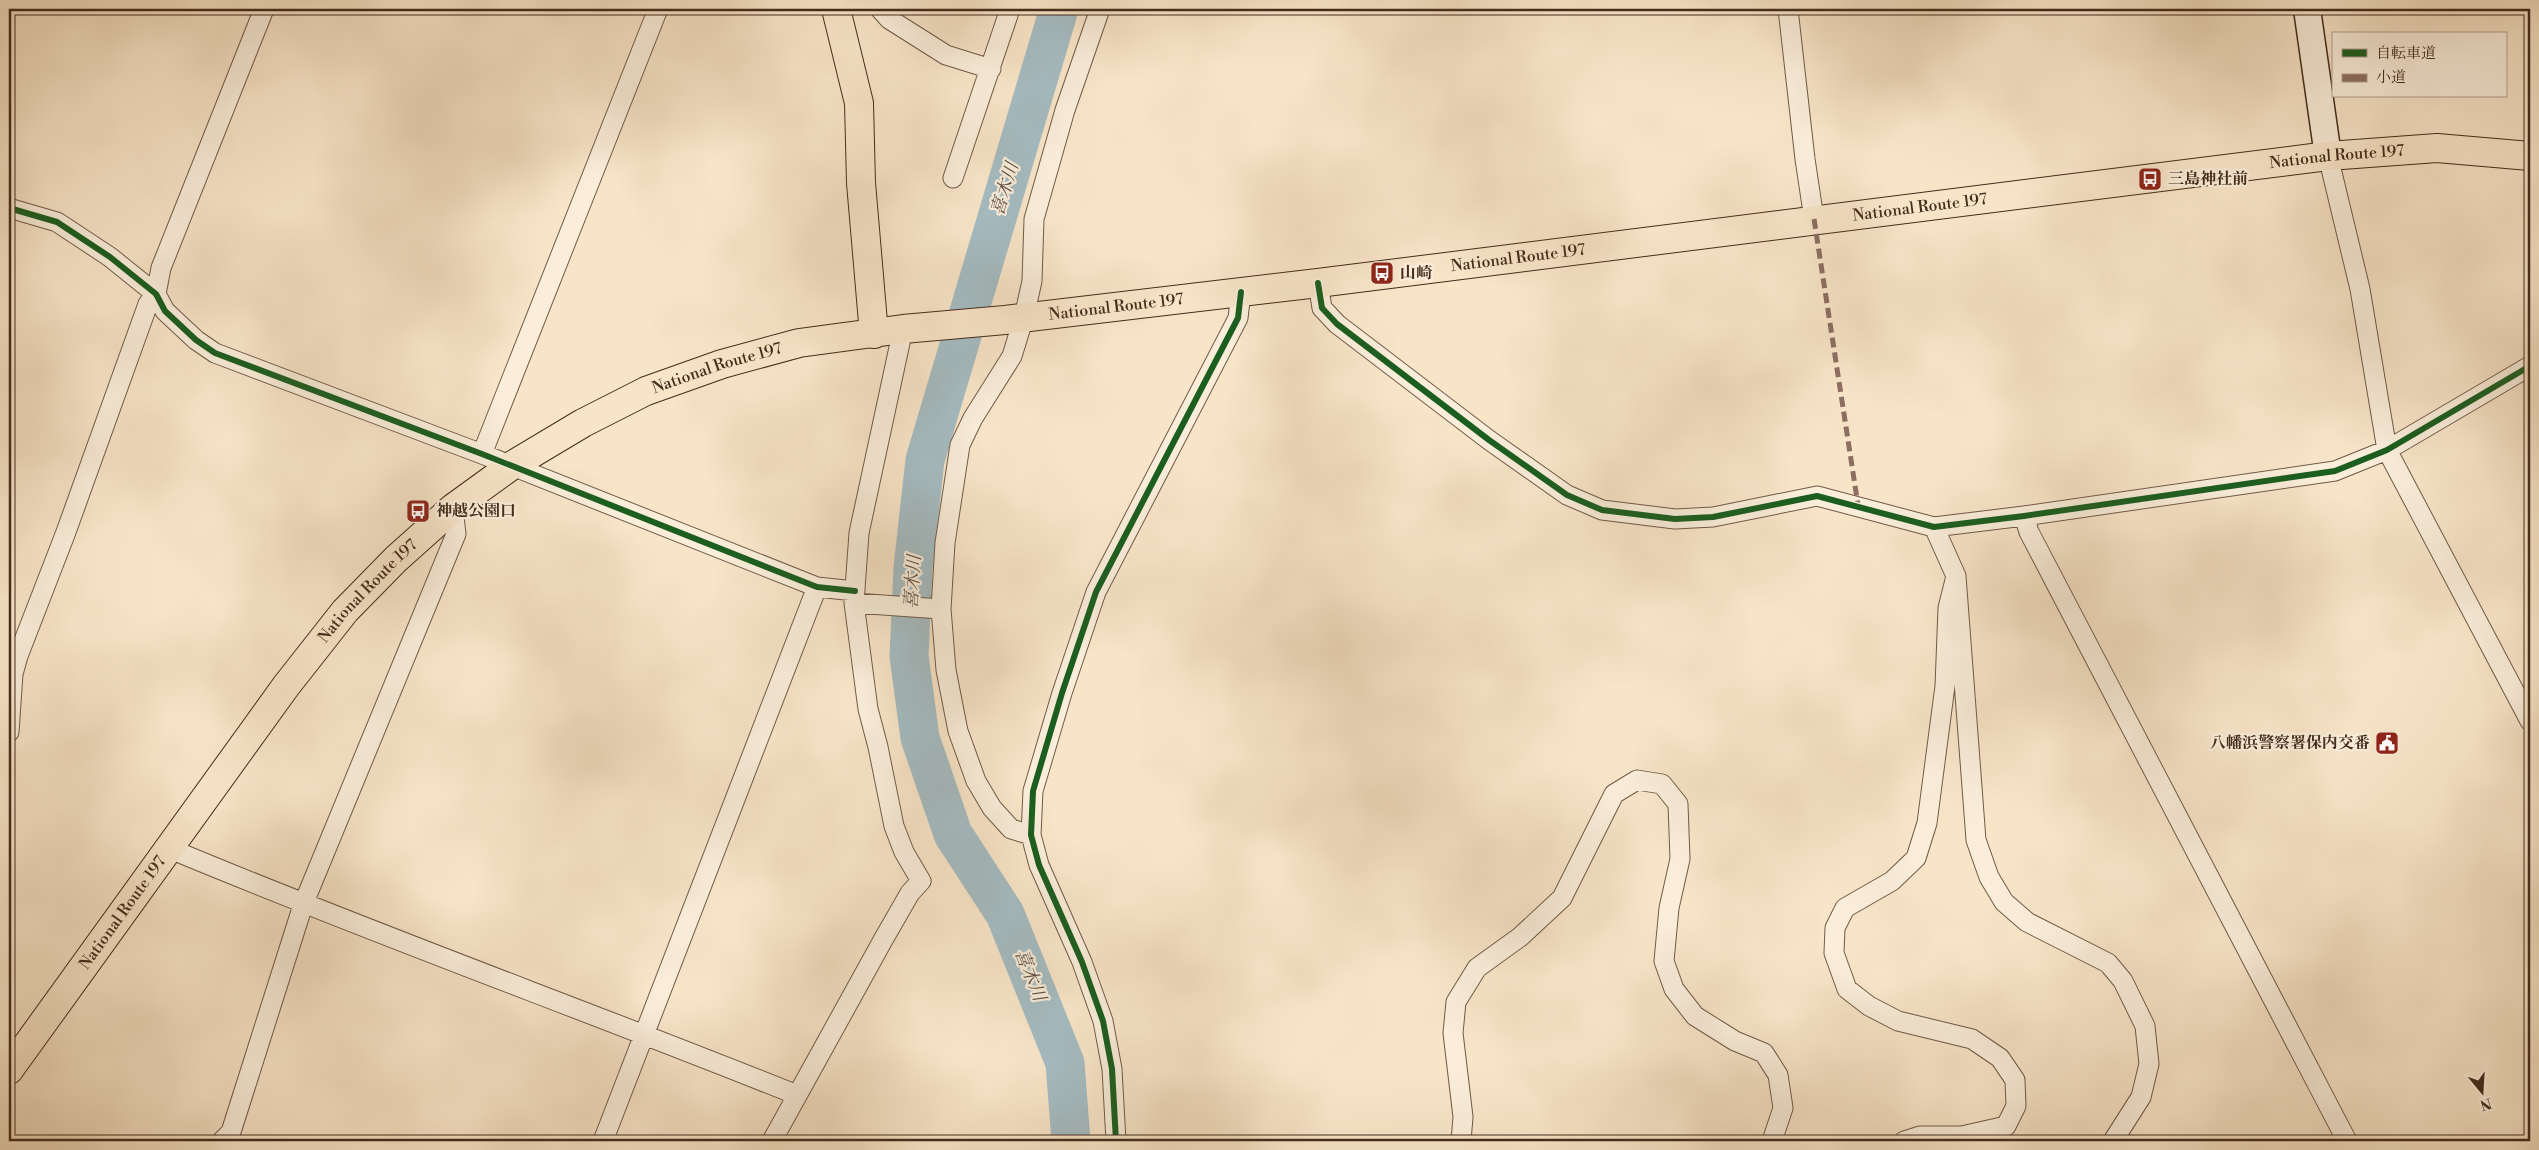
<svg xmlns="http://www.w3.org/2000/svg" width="2539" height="1150" viewBox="0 0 2539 1150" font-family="'Libre Bodoni','Noto Serif JP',serif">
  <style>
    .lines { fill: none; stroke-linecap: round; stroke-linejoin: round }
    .river { stroke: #a5bcc2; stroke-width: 39 }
    .street-casing { stroke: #705a47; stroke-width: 21 }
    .secondary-casing { stroke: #432c1c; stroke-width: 29 }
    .highway-casing { stroke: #432c1c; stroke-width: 30 }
    .street { stroke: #faeedb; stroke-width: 19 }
    .secondary { stroke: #faeedb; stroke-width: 26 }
    .highway { stroke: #f8e5c8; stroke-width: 28 }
    .quiet { stroke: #8d6e63; stroke-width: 5; stroke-dasharray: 10 5; stroke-linecap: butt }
    .cycleway-casing { stroke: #faeedb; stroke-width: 9 }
    .cycleway { stroke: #1b5e20; stroke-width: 6 }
    .labels { text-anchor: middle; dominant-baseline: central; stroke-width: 4.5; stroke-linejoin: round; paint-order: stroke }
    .street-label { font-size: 16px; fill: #432c1c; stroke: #faeedb }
    .poi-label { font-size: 16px; font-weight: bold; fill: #432c1c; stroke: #faeedb; text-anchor: start }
    .water-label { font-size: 18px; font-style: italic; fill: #5c5046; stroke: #faeedb }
  </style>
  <rect width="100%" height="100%" fill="#f8e5c8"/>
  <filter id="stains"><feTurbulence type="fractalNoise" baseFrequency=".004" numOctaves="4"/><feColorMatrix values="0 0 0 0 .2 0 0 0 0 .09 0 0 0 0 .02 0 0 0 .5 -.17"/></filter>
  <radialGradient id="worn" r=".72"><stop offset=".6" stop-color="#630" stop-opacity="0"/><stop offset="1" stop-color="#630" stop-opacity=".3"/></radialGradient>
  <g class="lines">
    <path class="river" d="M1059,9L925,460L913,568L909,656L920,738L953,834L1005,914L1065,1063L1071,1141"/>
    <g class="street-casing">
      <path id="street" d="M880,9L889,19L946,55L991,69
        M1788,9L1805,159L1814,219
        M2328,156L2360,289L2387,450L2530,721
        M953,178L1010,9
        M9,208L57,222L110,257L156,294L165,311L196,340L215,353L482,454L817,587L855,591
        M1318,283L1322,308L1337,324L1489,440L1567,495L1602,510L1675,519L1713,517L1817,496L1934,527L2024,516L2335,471L2387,450L2530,366
        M482,454L658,9
        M2024,516L2029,532L2347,1141
        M1934,527L1956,576L1976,840L1989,877L2004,902L2027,922L2108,963L2123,981L2145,1026L2149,1064L2141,1097L2113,1141
        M854,603L941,609
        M9,732L13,674L18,656L66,532L148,304L156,294L161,268L264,9
        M1031,835L1011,829L992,808L976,781L958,731L946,670L941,609L945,543L960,445L973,418L1012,356L1024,317L1032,281L1034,219L1065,110L1100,9
        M168,848C376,935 588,1011 797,1095
        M222,1141L231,1132L303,905L456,534L453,508
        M603,1141L817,587
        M772,1141L883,940L910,893L921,881L904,852L894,826L878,747L868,709L854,603L859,533L903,329
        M1116,1141L1112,1069L1103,1021L1082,962L1039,865L1031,835L1033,791L1062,693L1096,592L1238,318L1241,292
        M1461,1141L1463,1117L1453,1033L1456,1002L1477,968L1520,937L1562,898L1614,794L1637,780L1662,784L1678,804L1680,859L1669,908L1664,961L1674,989L1695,1016L1735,1041L1764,1053L1778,1075L1783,1108L1772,1141
        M1904,1141L1920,1136H1962L2006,1126L2016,1106L2015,1080L2000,1058L1972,1039L1898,1021L1869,1006L1847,989L1834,953L1835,928L1845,908L1892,881L1916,858L1927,823L1945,686L1948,608L1956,576"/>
    </g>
    <g class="secondary-casing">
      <path id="secondary" d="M2307,9L2328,156"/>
    </g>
    <g class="highway-casing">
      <g id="highway">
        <path d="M836,9L859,103L861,183L874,334"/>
        <path id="s1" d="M9,1070L286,686L345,611L396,559L453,508L511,466L583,423L646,391L722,364L799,343L903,329L1005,320L1318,283L2328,156L2437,148L2530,156"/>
      </g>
    </g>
    <use href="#street" class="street"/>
    <use href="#secondary" class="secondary"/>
    <use href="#highway" class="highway"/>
    <path class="quiet" d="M1814,219L1858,505"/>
    <g class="cycleway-casing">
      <path id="cycleway" d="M9,208L57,222L110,257L156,294L165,311L196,340L215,353L482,454L817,587L855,591
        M1318,283L1322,308L1337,324L1489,440L1567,495L1602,510L1675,519L1713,517L1817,496L1934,527L2024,516L2335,471L2387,450L2530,366
        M1116,1141L1112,1069L1103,1021L1082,962L1039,865L1031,835L1033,791L1062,693L1096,592L1238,318L1241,292"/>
    </g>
    <use href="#cycleway" class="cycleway"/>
  </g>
  <defs>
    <g id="bus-square" transform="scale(1.25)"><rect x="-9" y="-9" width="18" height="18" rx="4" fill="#8f2418" stroke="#faeedb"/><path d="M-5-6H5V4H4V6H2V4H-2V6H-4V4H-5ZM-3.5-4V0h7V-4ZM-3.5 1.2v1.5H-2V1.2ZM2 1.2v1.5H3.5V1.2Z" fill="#fff"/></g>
    <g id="civic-square" transform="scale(1.25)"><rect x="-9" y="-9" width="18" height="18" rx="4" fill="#8f2418" stroke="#faeedb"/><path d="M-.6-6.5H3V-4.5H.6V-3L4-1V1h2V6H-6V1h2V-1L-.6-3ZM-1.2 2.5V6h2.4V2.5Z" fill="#fff"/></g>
  </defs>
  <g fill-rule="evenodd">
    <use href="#bus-square" x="2150" y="179"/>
    <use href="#bus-square" x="1382" y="273"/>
    <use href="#bus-square" x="418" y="511"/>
    <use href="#civic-square" x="2387" y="743"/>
  </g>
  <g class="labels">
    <g class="street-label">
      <text stroke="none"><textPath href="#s1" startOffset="2654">National Route 197</textPath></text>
      <text stroke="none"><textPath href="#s1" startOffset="2234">National Route 197</textPath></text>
      <text stroke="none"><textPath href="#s1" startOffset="1829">National Route 197</textPath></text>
      <text stroke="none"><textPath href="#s1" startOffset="1424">National Route 197</textPath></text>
      <text stroke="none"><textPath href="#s1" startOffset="1019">National Route 197</textPath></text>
      <text stroke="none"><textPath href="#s1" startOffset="599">National Route 197</textPath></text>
      <text stroke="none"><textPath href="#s1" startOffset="194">National Route 197</textPath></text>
    </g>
    <g class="poi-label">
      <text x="2168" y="179">三島神社前</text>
      <text x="1400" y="273">山崎</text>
      <text x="436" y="511">神越公園口</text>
      <text x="2370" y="743" text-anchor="end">八幡浜警察署保内交番</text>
    </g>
    <g class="water-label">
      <text transform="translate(1005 189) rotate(-73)">喜木川</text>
      <text transform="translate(913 582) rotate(-86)">喜木川</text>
      <text transform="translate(1030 975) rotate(68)">喜木川</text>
    </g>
  </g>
  <rect width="2539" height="1150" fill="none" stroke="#f8e5c8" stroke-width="30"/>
  <rect x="10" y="10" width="2519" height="1130" fill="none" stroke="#432c1c" stroke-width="2.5"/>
  <rect x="15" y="15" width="2509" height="1120" fill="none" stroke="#432c1c"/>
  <rect x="2332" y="32" width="175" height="65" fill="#faeedb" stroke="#b1a08f"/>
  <rect x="2342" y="49" width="25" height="8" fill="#1b5e20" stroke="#b1a08f"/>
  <text x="2376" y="58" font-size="15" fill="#432c1c">自転車道</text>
  <rect x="2342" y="74" width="25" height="8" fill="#8d6e63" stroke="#b1a08f"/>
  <text x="2376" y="82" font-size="15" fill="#432c1c">小道</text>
  <g transform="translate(2482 1092) rotate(162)" stroke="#faeedb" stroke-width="4" paint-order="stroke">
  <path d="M0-4L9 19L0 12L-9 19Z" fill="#432c1c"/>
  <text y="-8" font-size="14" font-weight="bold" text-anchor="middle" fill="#432c1c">N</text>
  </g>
  <rect width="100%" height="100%" filter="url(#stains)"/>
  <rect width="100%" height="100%" fill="url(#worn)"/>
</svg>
